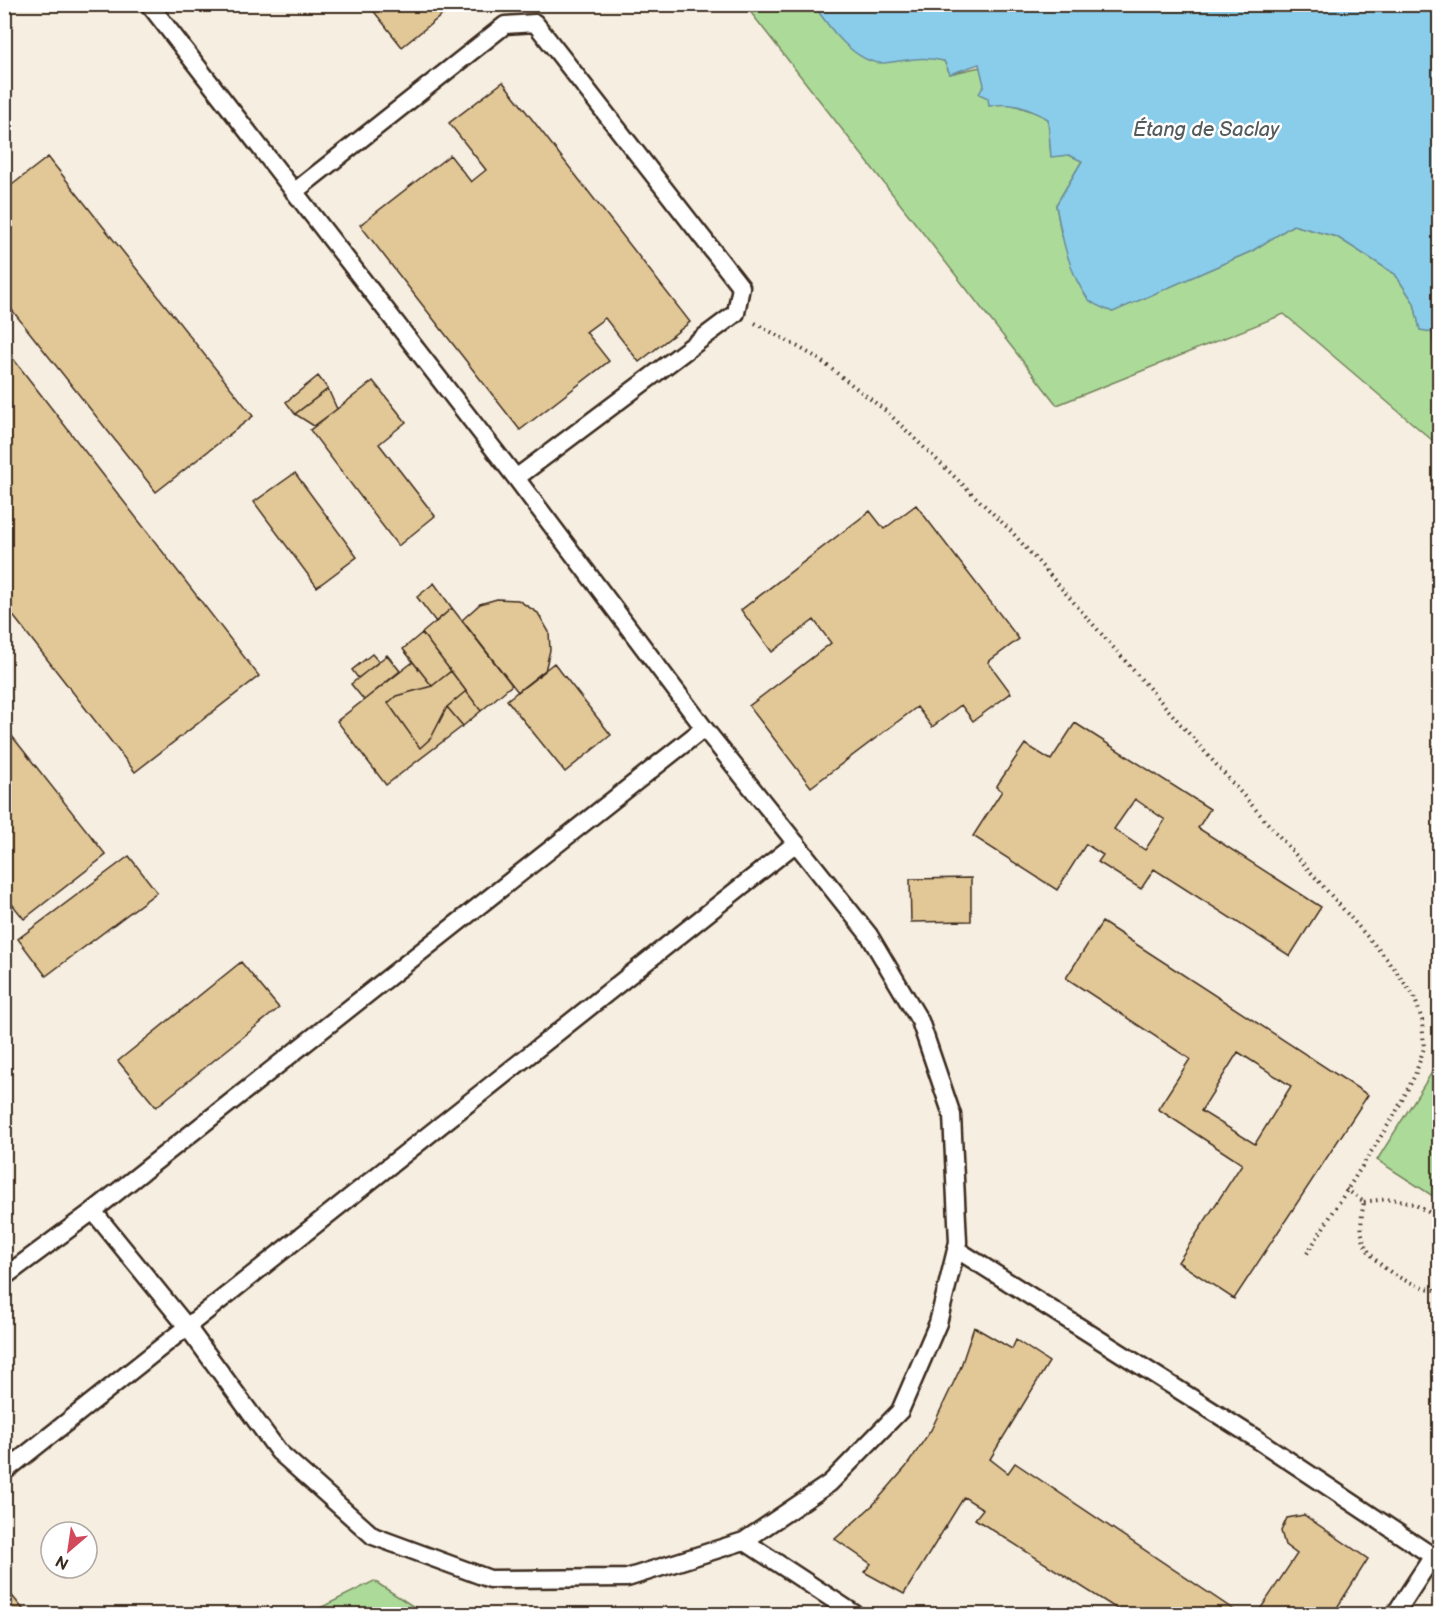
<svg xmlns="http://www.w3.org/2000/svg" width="1444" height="1619" viewBox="0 0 1444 1619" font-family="'Balsamiq Sans',sans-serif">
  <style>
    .green { fill: #acda99; stroke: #74825c; stroke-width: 1.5 }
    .water { fill: #8acdeb; stroke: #6a8c99; stroke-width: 1.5 }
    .building { fill: #e2c797; stroke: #3b2a1e; stroke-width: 1.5; fill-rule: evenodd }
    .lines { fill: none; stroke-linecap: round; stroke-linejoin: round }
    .lane-casing { stroke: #3b2a1e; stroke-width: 21 }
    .path { stroke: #3b2a1e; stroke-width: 4; stroke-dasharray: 1.5 4.5; stroke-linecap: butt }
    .lane { stroke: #fff; stroke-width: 16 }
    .labels { text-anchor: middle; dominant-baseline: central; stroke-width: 5; stroke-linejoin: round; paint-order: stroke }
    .water-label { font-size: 20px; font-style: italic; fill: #535b5c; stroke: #fff }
  </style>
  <rect width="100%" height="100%" fill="#f6eee0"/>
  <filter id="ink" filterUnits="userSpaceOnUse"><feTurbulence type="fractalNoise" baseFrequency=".0167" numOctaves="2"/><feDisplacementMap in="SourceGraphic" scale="12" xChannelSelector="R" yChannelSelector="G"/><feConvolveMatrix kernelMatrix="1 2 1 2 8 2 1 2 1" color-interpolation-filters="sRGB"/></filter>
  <g filter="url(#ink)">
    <path class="green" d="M745,5H818L924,56L944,61L950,74L980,67C989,110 1016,100 1048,119L1051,156L1069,155L1082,161L1056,205L1061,233L1087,297L1112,312L1252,251L1293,225L1337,237L1395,274L1414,303L1420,329L1432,332L1436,357H1439V446L1284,314L1057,405Z
      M1439,1061L1440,1200H1439L1377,1160Z
      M374,1581L425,1614H308Z"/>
    <path class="water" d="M814,5H1439V357H1436L1432,332L1420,330L1414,303L1395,274L1337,237L1293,225L1252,251L1113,312C1105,309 1093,305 1088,299C1069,274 1061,234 1056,205L1082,161L1069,155L1051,157L1048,119C1028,108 1011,101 989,106L988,98L979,94L984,85L979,64L950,74L944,61C920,55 908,61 884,63C856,65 827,25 814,5Z"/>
    <path class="building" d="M368,4H442L447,11L402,47Z
      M503,82L690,322L639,362L605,318L586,332L609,361L520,430L360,225L450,155L471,182L486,170L449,123Z
      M48,157L253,416L156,492L4,300V191Z
      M4,347L259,676L135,772L4,604Z
      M318,376L328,389L295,414L286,402Z
      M373,381L406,422L379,444L435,516L398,546L310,430Z
      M328,389L337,409L314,426L295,414Z
      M295,473L357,557L317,587L254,502Z
      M916,505L1019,639L988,662L1011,693L973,721L961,705L932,727L917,707L811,787L749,706L831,643L814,620L772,652L741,610L870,511L884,529Z
      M434,583L452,608L436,622L417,597Z
      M497,599L518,600L538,613L549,632L550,650L545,671L518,692L462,620L480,604Z
      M452,608L512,685L481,711L422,633Z
      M422,633L451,671L432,686L403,649Z
      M372,654L379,662L358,678L352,670Z
      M387,655L400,671L364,700L351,684Z
      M413,662L432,686L396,696L388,703L420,748L431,738L447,707L463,726L386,785L337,721Z
      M554,663L611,735L565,772L507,700Z
      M451,671L466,691L447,707L431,738L420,748L388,703L396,696L432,686Z
      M466,691L481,711L463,726L447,707Z
      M1075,723L1210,809L1198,828L1321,907L1290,956L1154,869L1141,889L1098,862L1103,855L1086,844L1057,890L973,836L1002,791L996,787L1025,744L1051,760ZM1135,799L1165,820L1145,850L1114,829Z
      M4,726L106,855L24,919L4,894Z
      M129,856L157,892L46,976L18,939Z
      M971,878V921L911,922L910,879Z
      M1102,922L1368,1095L1234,1299L1178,1262L1242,1164L1158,1109L1190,1059L1066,978ZM1238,1052L1291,1086L1255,1144L1201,1111Z
      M241,962L279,1008L156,1107L118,1061Z
      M974,1327L1012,1349L1016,1340L1049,1362L990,1459L1008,1473L1015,1463L1240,1614H1125L975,1519L983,1509L964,1497L904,1594L864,1572L871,1564L835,1539L873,1505L906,1467L931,1430L960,1369Z
      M1304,1515L1368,1559L1333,1614H1257L1297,1554L1285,1545L1281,1531L1287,1518Z
      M4,1586L27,1614H4Z"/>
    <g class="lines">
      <g class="lane-casing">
        <path id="lane" d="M294,192L505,25L535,23L741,287L736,313L516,478
          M93,1211L188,1328L279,1452L373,1536L490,1579L627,1578L744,1541L830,1483L900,1411L938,1323L958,1242L952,1115L920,1021L869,935L704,728L516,478L149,4
          M956,1249L1255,1438L1440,1561
          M4,1277L93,1211L704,728
          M4,1472L796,843
          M744,1541L855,1614
          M1395,1614L1433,1556"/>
      </g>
      <path class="path" d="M755,323L816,357L886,411L1011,531L1387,959L1414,996L1422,1020L1424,1048L1415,1075L1395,1114L1306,1255
        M1346,1189L1364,1202C1361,1217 1359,1235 1367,1249C1382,1272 1413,1287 1440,1291
        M1364,1202C1401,1196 1409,1200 1440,1219"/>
      <use href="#lane" class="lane"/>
    </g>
  </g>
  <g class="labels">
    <g class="water-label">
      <text x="1206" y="130">Étang de Saclay</text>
    </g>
  </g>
  <rect width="1444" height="1619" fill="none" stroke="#fff" stroke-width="24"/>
  <rect x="12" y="12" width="1420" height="1595" fill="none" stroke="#3b2a1e" stroke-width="2" filter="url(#ink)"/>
  <g transform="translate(69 1550) rotate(209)"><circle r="28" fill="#ffffff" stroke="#b1aaa5" stroke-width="1.5"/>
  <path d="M0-4.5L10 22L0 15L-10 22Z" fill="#d1495b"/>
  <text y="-9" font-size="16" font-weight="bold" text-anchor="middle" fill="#3b2a1e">N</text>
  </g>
</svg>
